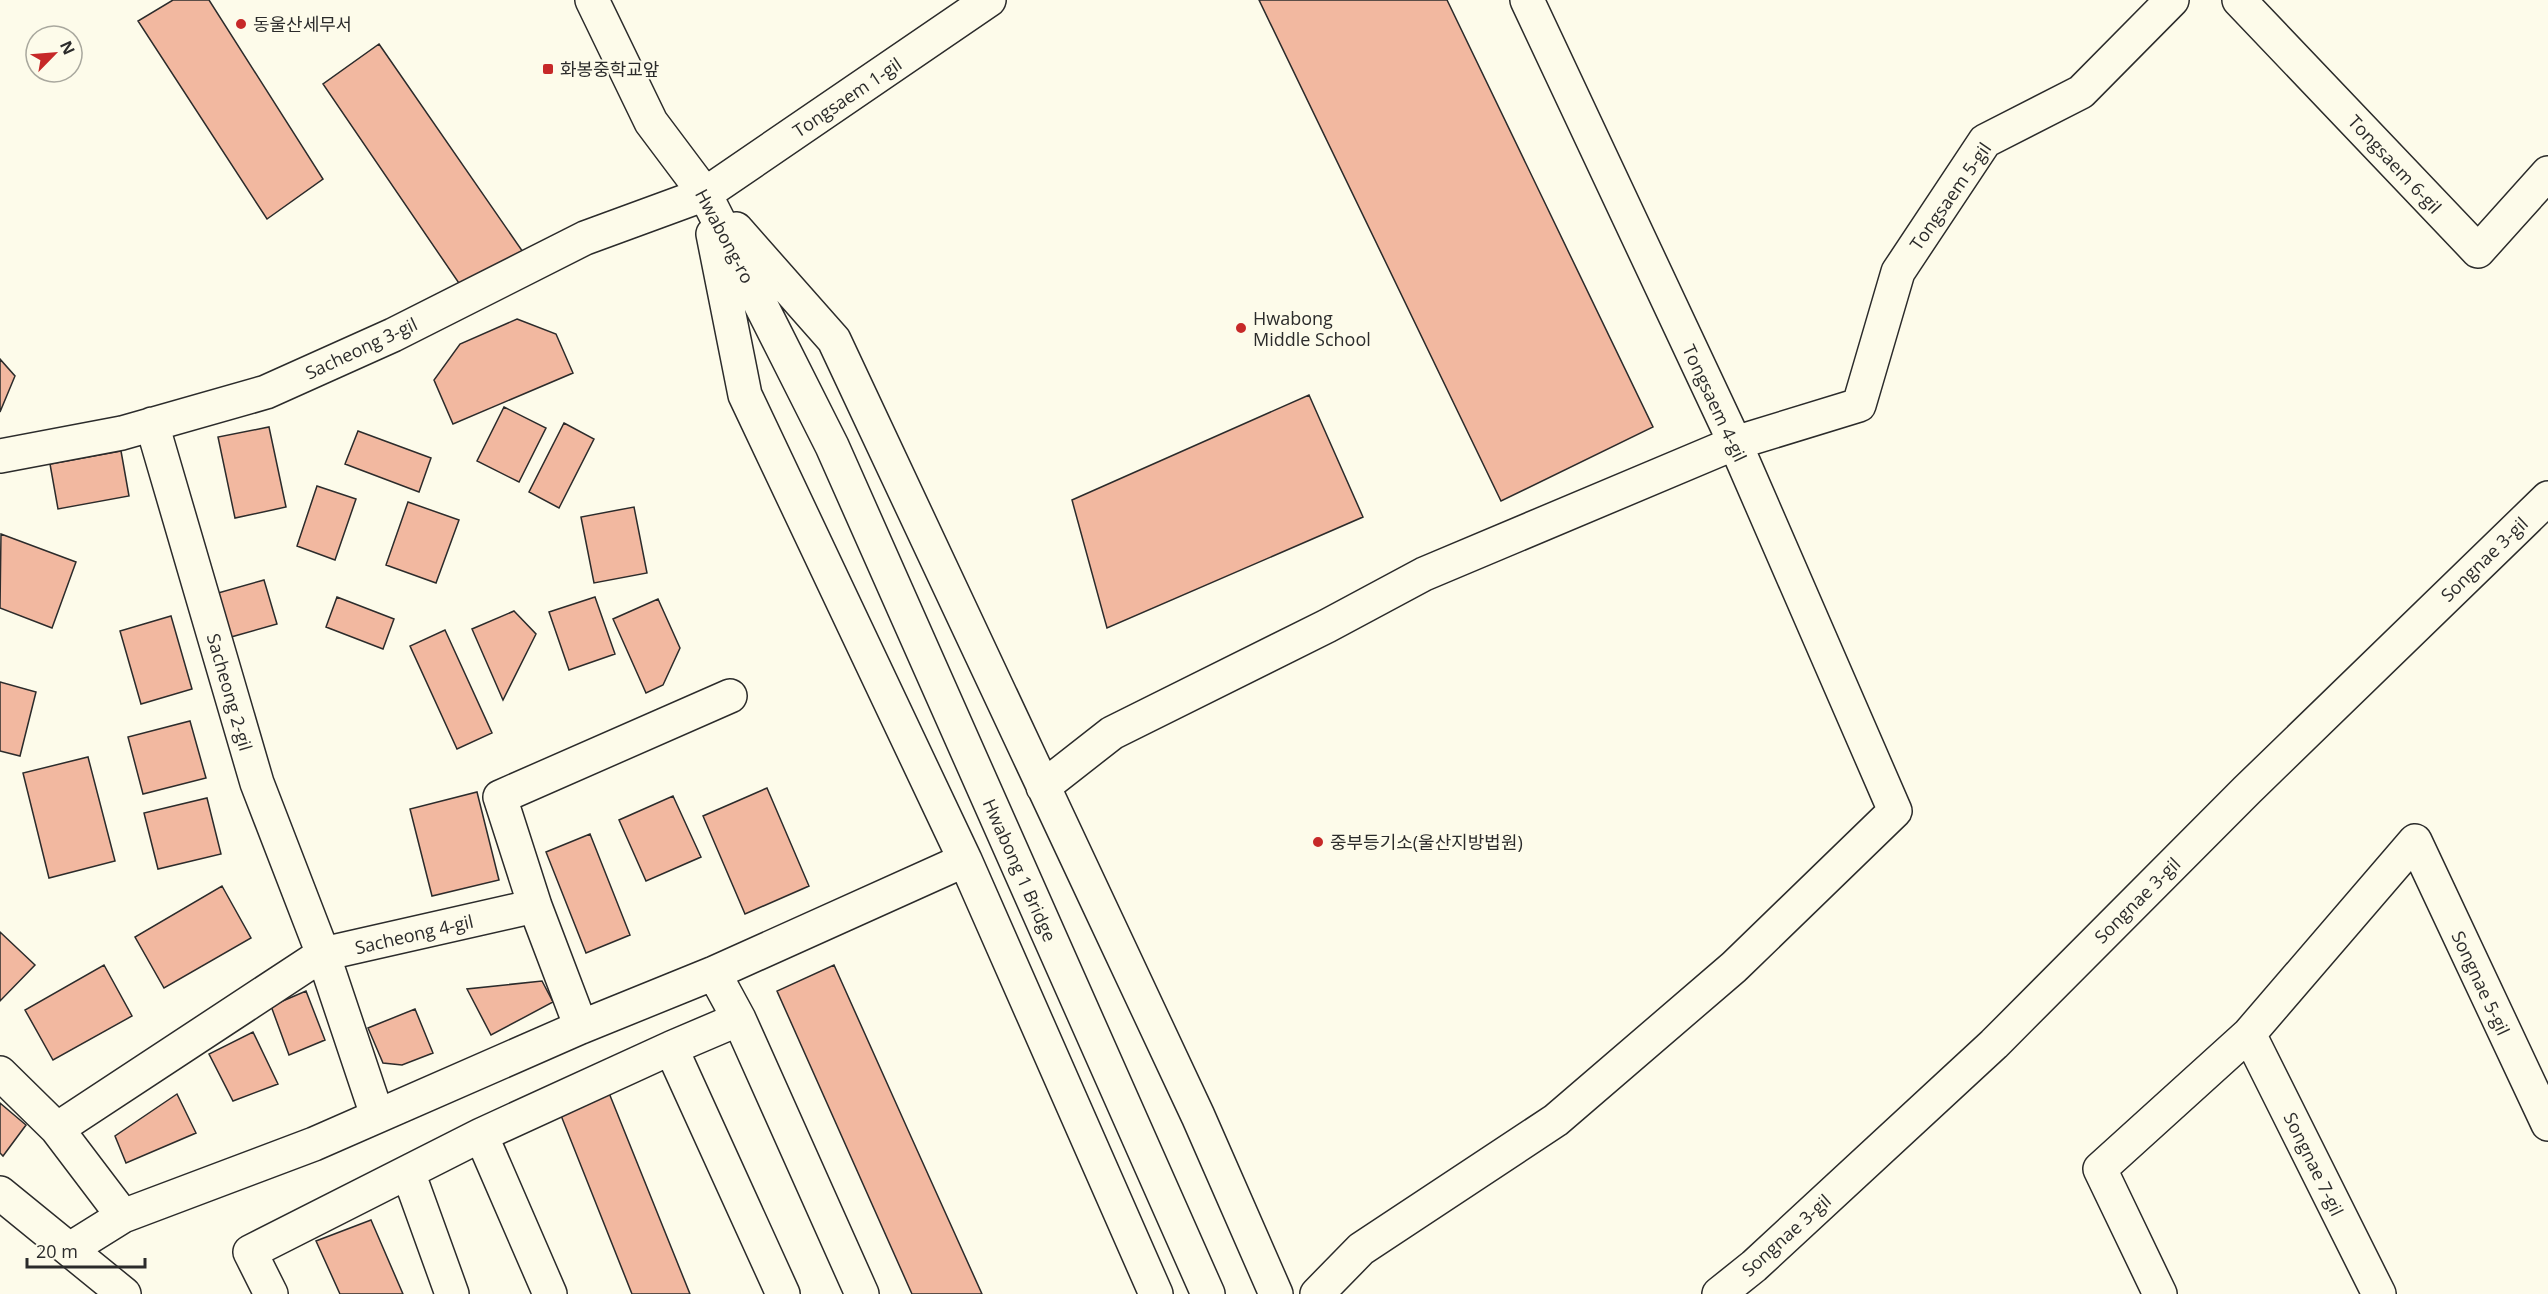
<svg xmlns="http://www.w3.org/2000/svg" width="2548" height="1294" viewBox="0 0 2548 1294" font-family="'Open Sans','Noto Sans KR',sans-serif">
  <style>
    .building { fill: #f2b8a0; stroke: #2b2b2b; stroke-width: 1.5 }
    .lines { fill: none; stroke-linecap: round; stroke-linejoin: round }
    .minor-casing { stroke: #2b2b2b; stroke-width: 36 }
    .minor { stroke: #fdfbea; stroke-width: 33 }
    .poi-dot { fill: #c62828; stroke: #fdfbea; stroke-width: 2 }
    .labels { text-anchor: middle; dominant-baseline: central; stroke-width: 4.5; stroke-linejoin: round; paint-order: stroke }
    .poi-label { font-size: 18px; fill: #2b2b2b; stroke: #fdfbea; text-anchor: start }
    .street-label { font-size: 18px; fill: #2b2b2b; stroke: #fdfbea }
  </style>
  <rect width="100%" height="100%" fill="#fdfbea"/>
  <path class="building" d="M173,0H209L323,179L267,219L138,21Z
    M1259,0H1447L1653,427L1501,501Z
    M379,44L523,252L465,292L323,84Z
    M517,319L556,334L573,373L453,424L434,380L460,344Z
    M0,359L15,376L0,412Z
    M1309,395L1363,517L1107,628L1072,500Z
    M504,407L546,428L519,482L477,461Z
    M564,423L594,439L559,508L529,492Z
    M269,427L286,507L235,518L218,437Z
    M358,431L431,458L419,492L345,464Z
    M121,451L129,496L58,509L50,464Z
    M317,486L356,499L335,560L297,546Z
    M408,502L459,520L436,583L386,565Z
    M634,507L647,573L594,583L581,517Z
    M1,534L76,562L52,628L0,608Z
    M264,580L277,624L231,637L218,593Z
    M337,597L394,619L383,649L326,627Z
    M595,597L615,654L569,670L549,612Z
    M658,599L680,648L663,685L646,693L613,619Z
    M514,611L536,634L503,700L472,629Z
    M171,616L192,689L141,704L120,631Z
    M445,630L492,733L457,749L410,646Z
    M0,682L36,692L20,756L0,751Z
    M190,721L206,778L143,794L128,737Z
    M88,757L115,861L49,878L23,773Z
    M767,788L809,886L745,914L703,816Z
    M477,792L499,880L432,896L410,809Z
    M673,796L701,857L646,881L619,820Z
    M207,798L221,854L158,869L144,813Z
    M590,834L630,935L586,953L546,852Z
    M222,886L251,938L164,988L135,937Z
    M0,932L35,965L0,1001Z
    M104,965L132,1016L53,1060L25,1010Z
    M834,965L908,1130L982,1294H912L777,991Z
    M542,981L553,1002L491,1035L467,989Z
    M306,991L325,1040L289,1055L271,1006Z
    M415,1009L433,1053L402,1065L383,1063L368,1028Z
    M253,1032L278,1084L233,1101L209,1054Z
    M609,1093L690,1294H632L560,1113Z
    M177,1094L196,1133L126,1163L115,1136Z
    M0,1103L26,1125L3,1156L0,1153Z
    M371,1220L403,1294H340L316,1241Z"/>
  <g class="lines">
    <g class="minor-casing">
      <path id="minor" d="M592,0L651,122L705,194L832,446L1208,1294
        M2239,0L2478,251L2548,173
        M736,229L834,340L1198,1116L1276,1294
        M713,234L745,395L965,860L1156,1294
        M152,424L257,783L323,954L377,1115
        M0,456L122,433L266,392L393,335L585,238L705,194L989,0
        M1043,787L1112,733L1327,626L1424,574L1735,443L1859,405L1898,272L1985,141L2081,92L2172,0
        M714,973L739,1019L862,1294
        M581,1027L535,906L500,797L730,696
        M2249,1034L2379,1294
        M671,1048L739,1019
        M0,1073L57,1129L123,1216
        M57,1129L323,954L535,906
        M481,1135L671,1048L783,1294
        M408,1172L452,1294
        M0,1193L124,1294
        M70,1249L123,1216L314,1144L581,1027L714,973L965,860
        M271,1294L250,1252L481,1135L550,1294
        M1317,1294L1361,1249L1556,1120L1734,967L1895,811L1735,443L1527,0
        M1719,1294L1754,1266L1994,1044L2247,790L2548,498
        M2160,1294L2100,1169L2249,1034L2415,841L2548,1124"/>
    </g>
    <use href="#minor" class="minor"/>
  </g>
  <g class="poi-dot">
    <circle cx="241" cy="24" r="6"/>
    <rect x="542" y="63" width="12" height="12" rx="3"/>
    <circle cx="1241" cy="328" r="6"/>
    <circle cx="1318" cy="842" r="6"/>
  </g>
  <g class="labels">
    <g class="poi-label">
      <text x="253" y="24">동울산세무서</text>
      <text x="560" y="69">화봉중학교앞</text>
      <text x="1253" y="318">Hwabong<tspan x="1253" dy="21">Middle School</tspan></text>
      <text x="1330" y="842">중부등기소(울산지방법원)</text>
    </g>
    <g class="street-label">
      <text transform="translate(847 97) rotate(-34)">Tongsaem 1-gil</text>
      <text transform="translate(2395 164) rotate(47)">Tongsaem 6-gil</text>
      <text transform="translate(1950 196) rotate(-55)">Tongsaem 5-gil</text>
      <text transform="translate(725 236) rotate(62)">Hwabong-ro</text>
      <text transform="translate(361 348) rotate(-25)">Sacheong 3-gil</text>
      <text transform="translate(1715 403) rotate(65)">Tongsaem 4-gil</text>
      <text transform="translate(2484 559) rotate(-44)">Songnae 3-gil</text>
      <text transform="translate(230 692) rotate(74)">Sacheong 2-gil</text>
      <text transform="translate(1020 870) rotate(66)">Hwabong 1 Bridge</text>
      <text transform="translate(2137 900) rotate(-45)">Songnae 3-gil</text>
      <text transform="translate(414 934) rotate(-13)">Sacheong 4-gil</text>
      <text transform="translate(2481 983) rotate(65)">Songnae 5-gil</text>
      <text transform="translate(2314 1164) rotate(64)">Songnae 7-gil</text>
      <text transform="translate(1786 1235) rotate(-42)">Songnae 3-gil</text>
    </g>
  </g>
  <g transform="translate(54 54) rotate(65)"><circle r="28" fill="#fdfbea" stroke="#a9a89e" stroke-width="1.5"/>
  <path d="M0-4.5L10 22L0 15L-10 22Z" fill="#c62828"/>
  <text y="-9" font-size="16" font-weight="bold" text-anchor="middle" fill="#2b2b2b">N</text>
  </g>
  <path d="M27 1258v9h118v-9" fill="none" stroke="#2b2b2b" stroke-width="3"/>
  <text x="36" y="1258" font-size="18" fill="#2b2b2b" stroke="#fdfbea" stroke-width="4.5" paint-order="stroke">20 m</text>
</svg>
